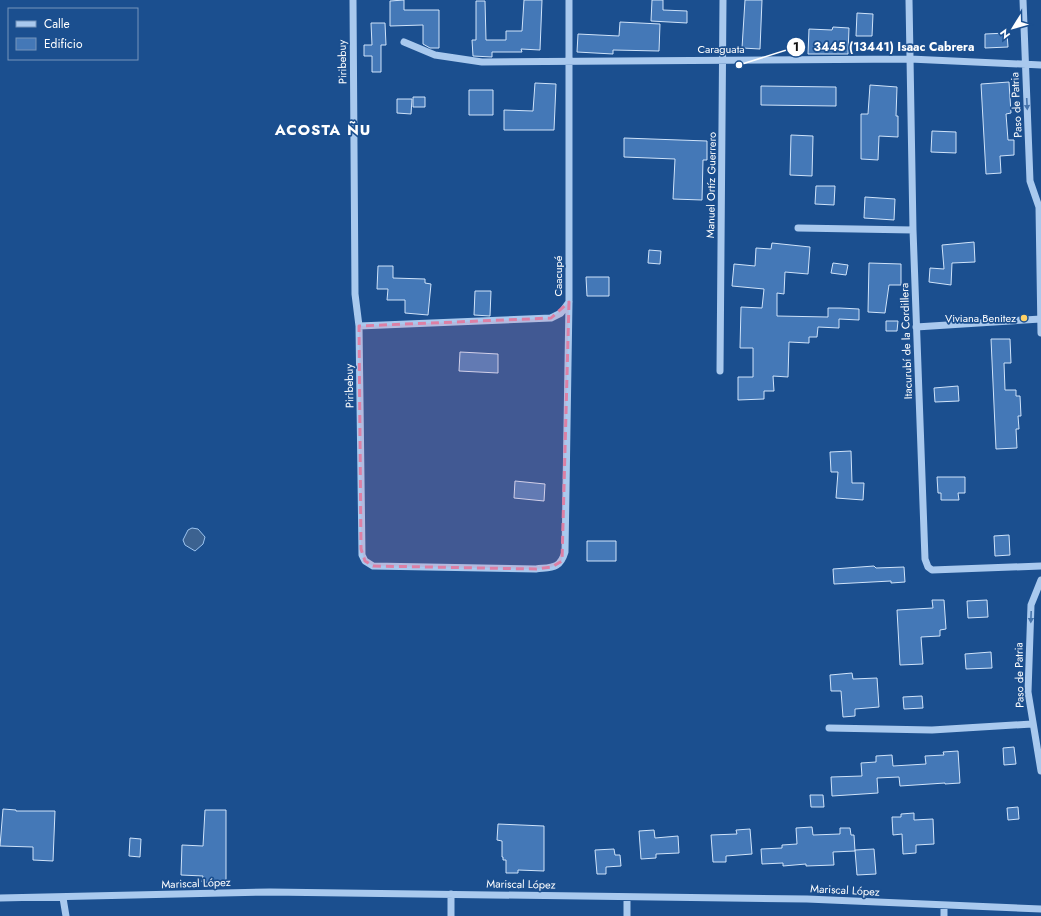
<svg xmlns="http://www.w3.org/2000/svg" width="1041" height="916" viewBox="0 0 1041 916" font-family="Jost,sans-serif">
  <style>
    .water { fill: #3c6290; stroke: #9cc4f0 }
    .building { fill: #4478b7; stroke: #cfe3fa }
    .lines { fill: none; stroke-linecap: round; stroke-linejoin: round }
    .minor { stroke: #a9c9ee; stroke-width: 7 }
    .oneway { fill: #4674ac }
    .marked { fill: #dd80a5; fill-opacity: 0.2; stroke: #dd80a5; stroke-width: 3; stroke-dasharray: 8 5; stroke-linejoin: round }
    .poi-dot { fill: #ffd166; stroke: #1b4f8f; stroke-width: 1.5 }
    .labels { text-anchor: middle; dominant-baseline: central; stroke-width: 3.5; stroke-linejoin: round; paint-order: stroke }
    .street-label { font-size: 11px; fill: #fff; stroke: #1b4f8f }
    .poi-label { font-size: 11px; fill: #fff; stroke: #1b4f8f; text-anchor: end }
    .district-label { font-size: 15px; font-weight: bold; letter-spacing: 1px; fill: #fff; stroke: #1b4f8f }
    .leader { fill: none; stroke: #fff; stroke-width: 1.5 }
    .callout-dot { fill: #fff; stroke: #1b4f8f; stroke-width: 1.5 }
    .mark-label { font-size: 12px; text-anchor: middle; font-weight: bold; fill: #111 }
    .callout-label { font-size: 12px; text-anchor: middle; font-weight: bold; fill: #fff; stroke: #1b4f8f; stroke-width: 3.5; stroke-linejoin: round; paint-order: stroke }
  </style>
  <rect width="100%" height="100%" fill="#1b4f8f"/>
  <path class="water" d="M192,528L198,529L205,537L203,544L195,551L185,545L183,540L188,530Z"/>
  <path class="building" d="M404,0V10H439V48H430L423,44V25L390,26V1Z
    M524,0H542L540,50L521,49L522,52H492V57L473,56L472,40H476V1H485L486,40H506V31H522Z
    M652,0H663V10L687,11V23L651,21Z
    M745,0H762L760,49L742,48Z
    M857,13L873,14L872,36H856Z
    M620,22L660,24L659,51L613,50V54L577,52L578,34L619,36Z
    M371,23H385L386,45H381V72H372V56H364V45H372Z
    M833,27L849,28L848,54H808L809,29L832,30Z
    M1007,33L1008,47L985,48V34Z
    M1009,82L1011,113L1006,114L1008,140H1014V155L1000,156L1001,173L986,174L981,84Z
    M535,83L556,84L554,130H504V110L533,111Z
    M870,85L897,87L896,116H898V137L879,136L878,160L861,159V114H868Z
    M761,86L836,87V106L761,105Z
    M469,90H493V115H469Z
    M413,97H425V107H413Z
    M397,99H412L411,114L397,113Z
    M932,131L956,132V153L931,152Z
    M791,135L813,136L812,176L790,175Z
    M624,138L707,141V160H703L702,200L673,199L675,159L624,157Z
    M816,186H835L834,205L815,204Z
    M865,197L895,199L894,220L864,218Z
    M974,242L975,262L952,263L951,285L929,282L930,268L944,269L942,245Z
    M772,243L810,247L808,274L785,272L784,294L777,293V316L828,317V308H840L859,309V320L839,319V328L818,327L817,337H809V343L789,342L788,377L773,376L774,391H764V399L738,400V377H753V348H740L741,307L762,308L764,289L732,286L734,264L755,266L756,248L771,249Z
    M649,250L661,251L660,264L648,263Z
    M833,263L848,265L846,275L831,273Z
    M869,263L901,264V285H889L885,313L868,312Z
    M378,266H393V278L425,279V283L431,284L428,315L405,313V300H387L388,289H377Z
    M586,277H609V296H587Z
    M475,291H491L490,316L474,315Z
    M886,321H898L897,331H886Z
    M991,339H1010L1011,363H1004L1005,390H1016V396H1020L1021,416H1018L1019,429H1016L1017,448L996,449Z
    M460,352L498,354V373L459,371Z
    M958,386L959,401L935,402L934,388Z
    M851,451L852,483H864L863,500L836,498L838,472H831L830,452Z
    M937,477H965V493H958L959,500H941V493H938Z
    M515,481L545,484L544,501L514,498Z
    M1009,535L1010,555L995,556L994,536Z
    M587,541H616V561H587Z
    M874,566L876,568L904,567L905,582L891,583V581L834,584L833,569Z
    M932,600H944L946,629L940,630V636L921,637L923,664L900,665L897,610L933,608Z
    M987,600L988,617L968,618L967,601Z
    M991,652L992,668L966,669L965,654Z
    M852,673L853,679L877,678L879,707L855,709V716L843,717L841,691H831L830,675Z
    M922,696L923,708L904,709L903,697Z
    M1014,747L1016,764L1004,765L1003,748Z
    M958,751L960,783L945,784V783L900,786L899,777L877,778L878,793L832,796L831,777L862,776L861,763L876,762V756L892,755L893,766L926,764L925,756L944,755L943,752Z
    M810,795H823L824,807H811Z
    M1018,807L1019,819L1008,820L1007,808Z
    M3,809L16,810V811H55L53,861L33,860V847L0,846Z
    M205,810H226V883L202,882L203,876L181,875L182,845L203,846Z
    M914,813V820L933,819L934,844L916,845V853L903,854L902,834L893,835L892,817H901V814Z
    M498,824L544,826V871L518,870V873H506V860H503V857H502V841L497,840Z
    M812,827L813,835L840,834V828H850L851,835H854L855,851L833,852L834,865L806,866V864L783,866V863L762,864L761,849L782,848V845L797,844L796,828Z
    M750,829L752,854L726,856V862H713L711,835L737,834L736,830Z
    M654,830L655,838L678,836L679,853L656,854V858L641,859L639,831Z
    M130,838L141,839L140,857L129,856Z
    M614,849L615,855H620L621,866L606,867V874H597L595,850Z
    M874,849L876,874L857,875L855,850Z"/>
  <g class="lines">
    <path class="minor" d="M353,0L355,294L359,326L362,555L365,561L373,566L536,569C552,567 560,569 565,552L569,302V0
      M909,0L913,230L925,559L928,567L932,570L1041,566
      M1023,0L1030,181L1039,207L1041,333
      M404,42L435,55L482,62L910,59L1041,65
      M798,228L913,230
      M359,326L551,318L561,313L569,302
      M916,327L1041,319
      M720,371L723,0
      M1041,580L1031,605L1028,692L1041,771
      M829,728L932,730L1032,724
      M0,898L270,892L807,899L1041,909
      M63,898L66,916
      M944,906V916
      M451,916V894
      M627,916V897"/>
  </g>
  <defs><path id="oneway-solid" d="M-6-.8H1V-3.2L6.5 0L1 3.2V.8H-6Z"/></defs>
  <g class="oneway">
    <use href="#oneway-solid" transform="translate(1027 104) rotate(87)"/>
    <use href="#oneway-solid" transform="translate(1031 617) rotate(92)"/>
  </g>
  <path class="marked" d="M569,302L562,561L552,567L536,569L373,566L365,561L361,549L359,326L551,318Z"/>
  <circle class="poi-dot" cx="1024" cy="318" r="4"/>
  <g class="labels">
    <g class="street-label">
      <text x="721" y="49">Caraguata</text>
      <text transform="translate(342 62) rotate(-91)">Piribebuy</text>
      <text transform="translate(1016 105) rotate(-93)">Paso de Patria</text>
      <text transform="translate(711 185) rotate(-89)">Manuel Ortíz Guerrero</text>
      <text transform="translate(558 276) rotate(-90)">Caacupé</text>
      <text transform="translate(906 341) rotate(-92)">Itacurubí de la Cordillera</text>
      <text transform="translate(349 386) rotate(-91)">Piribebuy</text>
      <text transform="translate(1019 675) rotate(-91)">Paso de Patria</text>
      <text transform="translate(196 883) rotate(-2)">Mariscal López</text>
      <text transform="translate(521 884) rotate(1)">Mariscal López</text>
      <text transform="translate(845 890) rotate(3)">Mariscal López</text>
    </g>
    <g class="poi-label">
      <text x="1016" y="318">Viviana Benitez</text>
    </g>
    <g class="district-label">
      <text x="323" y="130">ACOSTA ÑU</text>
    </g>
  </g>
  <path class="leader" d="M739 65L796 47"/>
  <g class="callout-dot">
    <circle cx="739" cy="65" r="4"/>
    <circle cx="796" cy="47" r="10"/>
  </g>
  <g class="mark-label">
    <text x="796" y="51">1</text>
  </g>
  <g class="callout-label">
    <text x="894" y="51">3445 (13441) Isaac Cabrera</text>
  </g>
  <rect x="8" y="8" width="130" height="52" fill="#1b4f8f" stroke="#7695bc"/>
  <rect x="16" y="21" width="20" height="6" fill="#a9c9ee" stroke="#7695bc"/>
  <text x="44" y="28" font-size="12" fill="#ffffff">Calle</text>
  <rect x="16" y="38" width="20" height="12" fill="#4478b7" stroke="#7695bc"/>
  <text x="44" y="48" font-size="12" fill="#ffffff">Edificio</text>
  <g transform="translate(1013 28) rotate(233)" stroke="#1b4f8f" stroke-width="3" paint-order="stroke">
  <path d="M0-3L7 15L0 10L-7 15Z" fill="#ffffff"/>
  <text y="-6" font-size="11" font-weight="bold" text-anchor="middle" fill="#ffffff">N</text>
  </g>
</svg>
